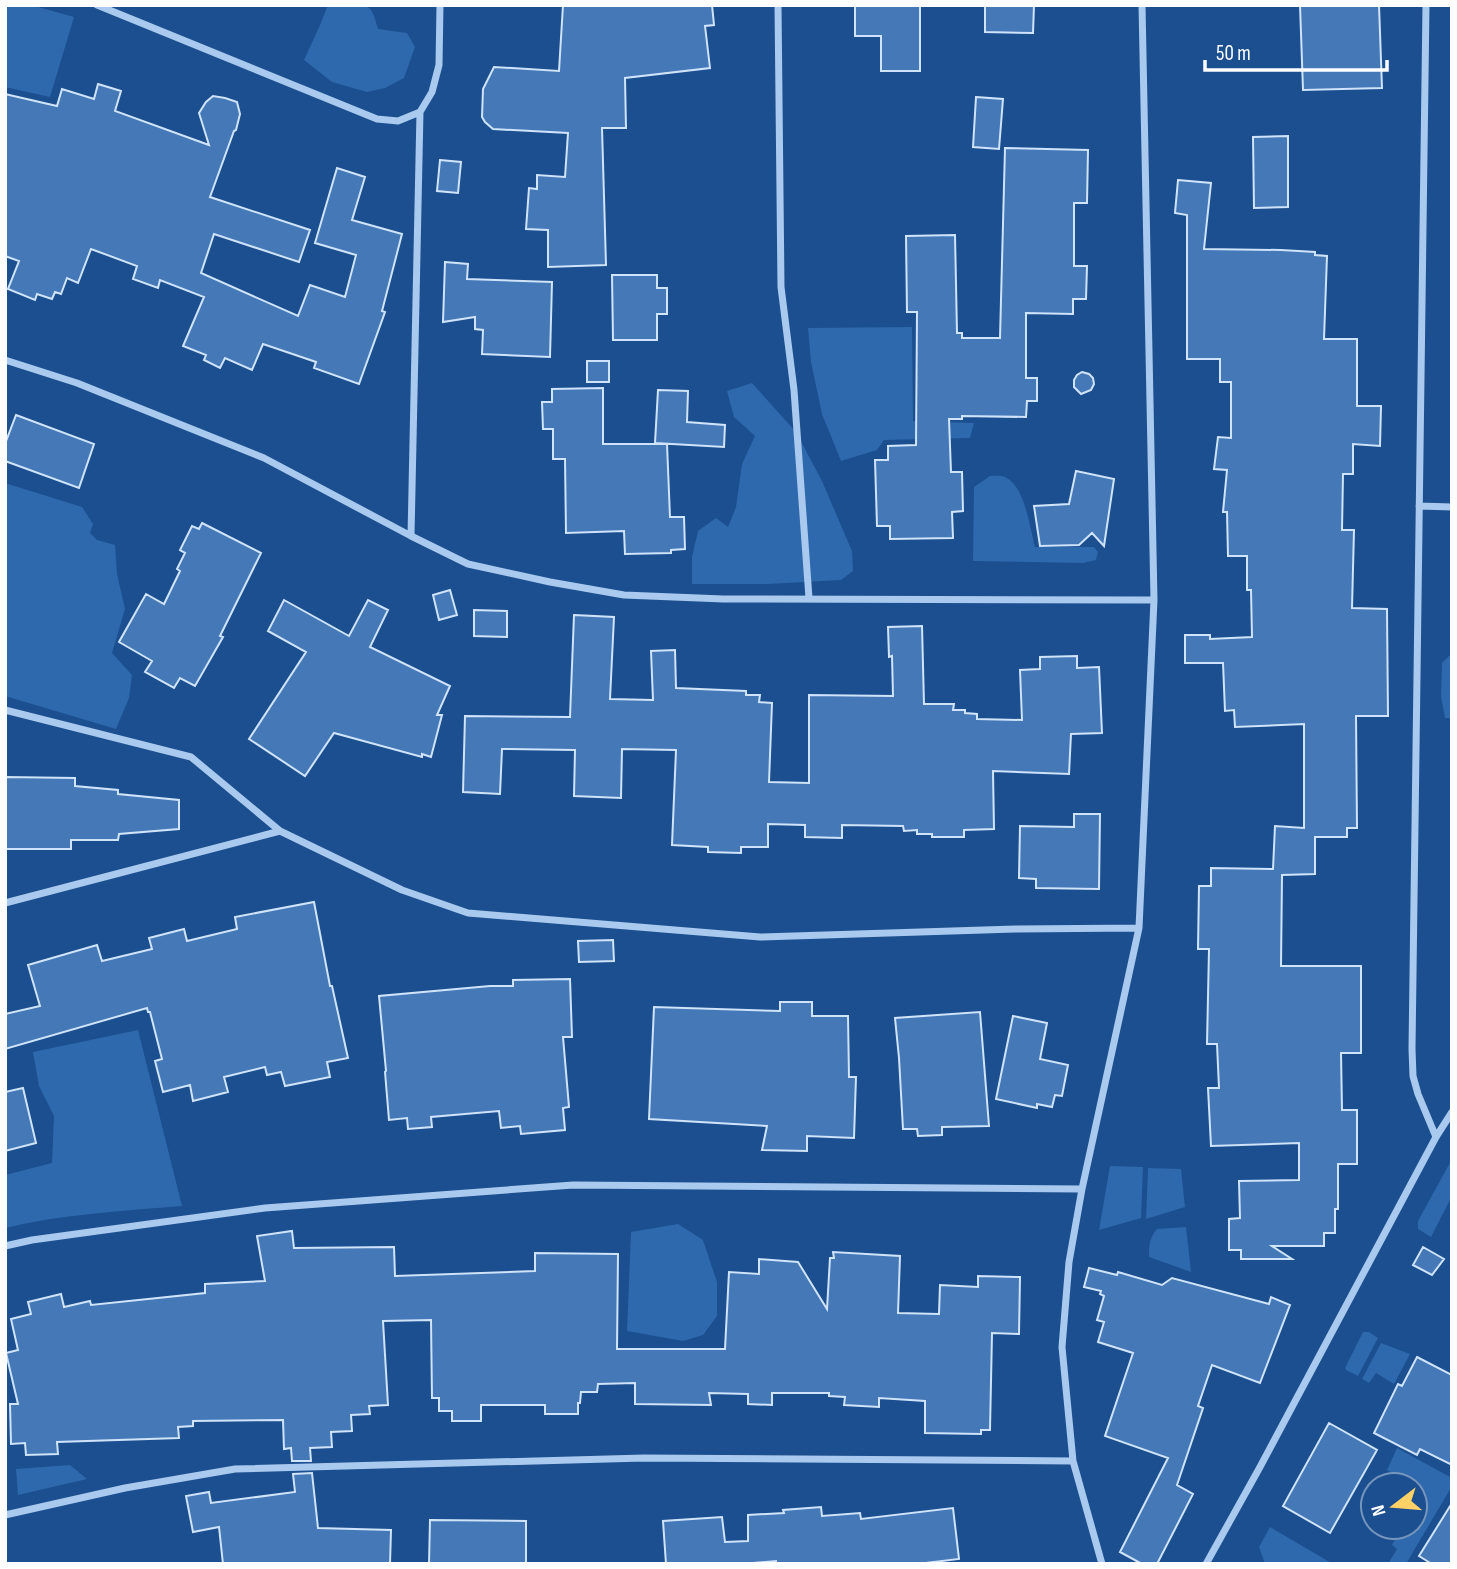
<svg xmlns="http://www.w3.org/2000/svg" width="1457" height="1569" viewBox="0 0 1457 1569" font-family="'Sofia Sans Condensed',sans-serif">
  <style>
    .green { fill: #2e69ad }
    .building { fill: #4478b7; stroke: #cfe3fa; stroke-width: 2 }
    .lines { fill: none; stroke-linecap: round; stroke-linejoin: round }
    .minor { stroke: #a9c9ee; stroke-width: 7 }
  </style>
  <rect width="100%" height="100%" fill="#1b4f8f"/>
  <path class="green" d="M5,5H31L74,17L50,97L5,87Z
    M328,5C339,5 359,2 369,8C374,12 376,23 378,29L407,33L415,47L404,78L385,88L367,92L332,82L304,60L320,25Z
    M912,327L913,421L974,423L970,438L884,440L877,450L841,461L822,414L811,362L808,328Z
    M752,383L796,432L822,481L852,551L853,571L841,580L768,584H692V557L698,531L716,518L728,527L736,507L742,464L755,436L734,417L727,391Z
    M990,476C996,476 1002,475 1007,478C1025,488 1030,528 1035,547H1094L1098,552L1096,560L1083,563L973,561L974,487Z
    M5,483L82,507L93,524L90,533L97,540L115,545L117,574L125,609L112,653L132,675L129,698L116,729L5,696Z
    M1452,653V718H1445L1441,696L1442,663Z
    M138,1030L182,1206C123,1211 63,1214 5,1228V1175L52,1163L54,1116L39,1086L33,1052Z
    M1452,1159V1196L1431,1237L1418,1229V1221Z
    M1110,1166L1143,1167L1141,1218L1099,1230Z
    M1148,1168L1181,1169L1185,1207L1146,1219Z
    M678,1224L703,1240L717,1282V1316L703,1335L683,1341L627,1331L631,1232Z
    M1186,1227L1191,1272L1149,1257C1149,1246 1149,1238 1157,1229Z
    M1363,1332H1369L1378,1338L1358,1376L1346,1370L1345,1368Z
    M1381,1343L1410,1354L1394,1384L1376,1373L1369,1383L1362,1379Z
    M1397,1448L1452,1478V1486L1406,1564H1388L1397,1549L1392,1545L1400,1530L1395,1527H1415V1485H1393L1398,1477L1387,1470Z
    M70,1465L87,1479L18,1495L16,1469Z
    M1270,1527L1333,1564H1265L1259,1547Z"/>
  <path class="building" d="M563,5H712L714,25L705,26L710,68L625,78L626,128H602L606,265L548,267V230L526,229L529,188L537,189V175L565,177L568,133L493,129L485,122L482,117L483,89L494,67L559,71Z
    M855,5H920V71H881V36H855Z
    M985,5H1034L1033,33L985,32Z
    M1300,5H1379L1382,88L1303,90Z
    M98,84L121,91L115,111L209,145L199,113L206,102L213,96L225,98L237,102L240,114L236,130L234,131L210,197L310,230L299,262L214,234L201,273L298,316L310,285L345,297L356,255L315,243L337,168L365,177L352,220L402,234L382,311L385,312L359,384L314,368L316,362L263,344L252,370L225,358L220,368L204,360L206,355L183,346L204,297L160,280L158,288L133,279L137,266L91,249L78,283L67,278L61,294L55,292L52,299L37,294L35,300L8,289L19,261L5,256V94L57,106L62,89L94,99Z
    M976,97L1003,99L999,149L973,147Z
    M1288,136V207L1254,208L1253,137Z
    M1005,148L1088,150L1087,203H1074V266H1087L1086,299H1073V314L1026,313V378H1037V401H1027L1026,417L962,416V419H949L951,472H962L963,511L952,512L953,538L890,539V526H877L875,460H888V446L916,445L917,312H907L906,236L955,235L957,333H962V338H1000Z
    M440,160L461,162L458,193L437,191Z
    M1178,180L1211,183L1204,249L1281,250L1315,252V255L1327,256L1324,339H1357V406H1381L1380,446L1353,444V474H1343L1342,530H1354L1352,608L1387,609L1388,716H1356L1357,828H1347V837H1315V874L1282,875L1281,966H1361V1053H1341L1342,1110H1357V1164H1338V1209H1335V1233H1324V1246H1272L1292,1259H1241V1250H1229V1219L1240,1218L1239,1181L1299,1180V1143L1211,1146L1208,1088H1219L1217,1044H1207L1209,949H1198L1199,886H1211V868L1273,869L1275,826L1304,828V724L1235,727L1234,710L1225,711L1223,663H1185V635H1210V639L1252,637L1251,590H1247V556H1228L1227,512H1223L1227,470L1214,469L1218,437L1231,438V382H1220V359H1187V215L1175,213Z
    M445,262L468,264L467,279L552,282L550,357L482,354L483,330L475,329V317L443,322Z
    M612,275H657V288H667V314H657V340H613Z
    M587,361H609V382H587Z
    M1082,372L1089,374L1093,378L1094,384L1091,390L1081,394L1074,387V380L1077,375Z
    M603,388V444H667L670,517H684L685,549L671,550V553L625,554L624,531L566,533L565,459H553V429H543L542,402H552V389Z
    M658,390L688,391L687,422L725,425L724,447L655,443Z
    M16,415L94,444L79,488L5,461V444Z
    M1076,471L1114,479L1104,546L1092,533L1079,545L1040,546L1034,506L1069,504Z
    M202,523L261,553L220,636L223,637L195,686L180,678L174,688L145,672L152,661L119,642L146,594L164,604L180,571L177,569L185,553L180,550L192,526L199,529Z
    M450,590L457,615L439,620L433,595Z
    M284,600L349,636L368,600L388,610L370,647L450,686L437,715H442L431,757L422,754V757L334,733L305,776L249,739L306,652L268,631Z
    M474,610L507,611V637L474,636Z
    M574,615L614,617L610,699L653,700L651,651L675,650L676,688L746,691V695H760L759,702L772,703L769,782L809,783V695L893,696L892,656L889,657L888,627L922,626L924,704H954L953,710H965V713L977,714V719L1022,720L1020,670L1040,669V657L1077,656V668L1099,667L1102,733L1071,734L1069,774L993,771L994,829L964,830V837H932V834H917V830L904,831L903,826L842,825V838L805,837V825L768,824V847H741V853L708,852V847L672,845L676,750L622,749L621,798L574,796L575,750L502,749L500,794L463,792L465,716L570,717Z
    M6,777L75,778V786L118,790V794L179,800V829L119,834L118,840H71V849H6Z
    M1074,814H1100L1099,889L1036,888V879L1019,878L1020,826L1074,827Z
    M314,902L330,986H332L348,1058L327,1062L330,1077L285,1086L281,1072L267,1075L265,1067L224,1077L228,1092L193,1101L190,1085L163,1092L155,1061L162,1059L150,1012H148L147,1008L5,1049V1014L40,1006L28,965L97,945L102,961L152,949L149,938L184,929L187,941L237,929L235,917Z
    M613,940L614,961L579,962L578,941Z
    M570,979L572,1037H563L569,1107L563,1108L565,1130L521,1134L520,1126L501,1128L499,1111L431,1117L432,1127L408,1129L407,1118L389,1120L385,1072L386,1071L379,996L490,986H513V980Z
    M780,1002H812V1016H848L849,1077H856L854,1138L807,1136V1151L762,1150L767,1126L649,1119L654,1007L780,1011Z
    M980,1012L989,1126L942,1127V1135L918,1136L917,1129H903L899,1058L895,1018Z
    M1013,1016L1047,1023L1040,1059L1068,1065L1062,1096L1055,1095L1052,1107L1037,1104V1108L996,1099Z
    M23,1088L36,1143L5,1151V1092Z
    M292,1231L294,1248L394,1247L395,1276L535,1271V1253L618,1254L617,1349H725L729,1272L759,1274V1259L798,1262L827,1309L830,1258H834L833,1252L900,1256L898,1313L939,1314L940,1285L978,1287V1276L1020,1277L1019,1334L992,1333L990,1430H981V1434L925,1433V1401L879,1398V1407L844,1405L845,1397L829,1396V1393H772V1405L748,1404V1394L709,1393L711,1405L635,1404V1383L598,1384L597,1392H581L580,1403H578V1414H545V1405H481V1421H452V1411H439V1398H432L431,1320L383,1321L388,1405L369,1406L370,1414L351,1415L352,1431L331,1432L332,1447L310,1448L311,1461H292L291,1448L284,1449L283,1420L193,1421V1426L178,1427L179,1438L57,1442L58,1454L26,1455L25,1443L11,1444L10,1404H18L6,1353L18,1350L11,1319L31,1314L28,1302L61,1294L64,1307L90,1301L91,1305L205,1293V1284L265,1281L257,1236Z
    M1423,1247L1444,1259L1432,1275L1413,1265Z
    M1089,1268L1117,1275L1118,1272L1162,1285L1172,1278L1269,1304L1271,1297L1290,1305L1260,1383L1212,1365L1198,1406L1203,1408L1177,1485L1193,1494L1157,1564H1142L1120,1552L1168,1458L1105,1436L1133,1353L1098,1342L1104,1322L1097,1320L1104,1296L1100,1294L1101,1291L1084,1287Z
    M1417,1357L1452,1375V1465L1420,1449L1417,1455L1374,1433L1398,1384L1402,1386Z
    M1329,1423L1377,1450L1330,1533L1283,1506Z
    M312,1473L318,1528L391,1530L390,1564H223L219,1527L193,1532L186,1496L209,1492L211,1503L295,1492L293,1474Z
    M1452,1503V1564H1432L1419,1556Z
    M821,1507L822,1516L860,1513L861,1519L953,1508L959,1559L917,1564H776V1561L742,1564H666L663,1521L722,1517L725,1542L748,1541V1515L784,1513L783,1510Z
    M430,1520L526,1521V1564H429Z"/>
  <g class="lines">
    <path class="minor" d="M97,5L377,119L398,121L420,112L432,92L439,65L440,5
      M778,5L781,287L794,390L809,598
      M1426,5L1412,1049L1413,1076L1418,1094L1436,1137
      M5,360L77,383L264,458L411,536L468,564L550,582L624,595L723,599L1154,600
      M1419,506L1452,507
      M411,536L420,112
      M5,710L191,757L280,831L402,890L468,913L760,937L1015,929L1139,928
      M5,903L280,831
      M5,1246L32,1240L265,1208L573,1185L1082,1189
      M5,1515L125,1488L235,1469L644,1458L1073,1461
      M1102,1564L1073,1461L1062,1347L1069,1262L1082,1189L1139,928L1154,600L1142,5
      M1206,1564L1260,1467L1436,1137L1452,1112"/>
  </g>
  <rect width="1457" height="1569" fill="none" stroke="#ffffff" stroke-width="14"/>
  <g transform="translate(1394 1506) rotate(254)"><circle r="33" fill="#1b4f8f" stroke="#7695bc" stroke-width="2"/>
  <path d="M0-5L12 26L0 18L-12 26Z" fill="#ffd166"/>
  <text y="-10" font-size="19" font-weight="bold" text-anchor="middle" fill="#ffffff">N</text>
  </g>
  <path d="M1205 60v10h182v-10" fill="none" stroke="#ffffff" stroke-width="3.5"/>
  <text x="1216" y="60" font-size="21" fill="#ffffff" stroke="#1b4f8f" stroke-width="5" paint-order="stroke">50 m</text>
</svg>
